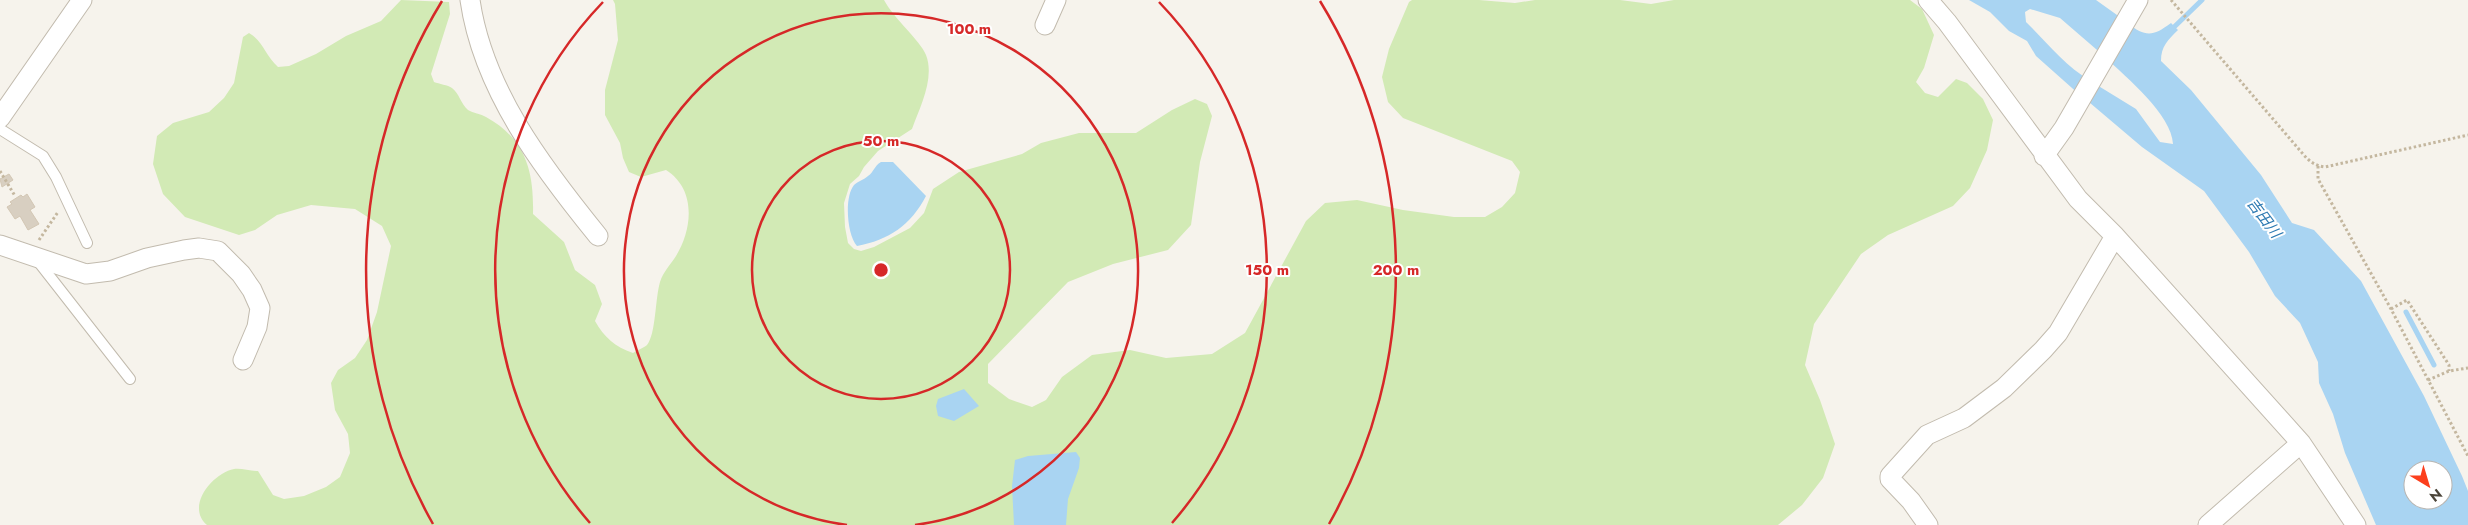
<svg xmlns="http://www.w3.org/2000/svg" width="2468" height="525" viewBox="0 0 2468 525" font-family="Jost,'Noto Sans JP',sans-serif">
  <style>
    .green { fill: #d2eab5 }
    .water { fill: #a9d4f2; fill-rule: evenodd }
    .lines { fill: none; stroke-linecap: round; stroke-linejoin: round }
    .stream { stroke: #a9d4f2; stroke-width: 5 }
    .building { fill: #d8cfc1; stroke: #d3c7b4 }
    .lane-casing { stroke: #c2bbae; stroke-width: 12 }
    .street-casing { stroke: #c2bbae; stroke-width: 21 }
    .path { stroke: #c4b79f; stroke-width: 3; stroke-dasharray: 2.5 2.5; stroke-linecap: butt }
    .lane { stroke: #fff; stroke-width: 10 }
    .street { stroke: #fff; stroke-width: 19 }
    .ring { fill: none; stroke: #d62828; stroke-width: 2.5 }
    .labels { text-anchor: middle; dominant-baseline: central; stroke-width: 4; stroke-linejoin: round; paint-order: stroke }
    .water-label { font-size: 15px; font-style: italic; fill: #2e7ab2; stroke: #fff }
    .centre { fill: #d62828; stroke: #fff; stroke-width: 2.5 }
    .ring-label { font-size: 15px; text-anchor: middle; font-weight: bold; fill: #d62828; stroke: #fff; stroke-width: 4; stroke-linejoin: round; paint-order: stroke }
  </style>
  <rect width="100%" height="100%" fill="#f6f3ec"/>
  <path class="green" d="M401,0L449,2L450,14L431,74L434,82C439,84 448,85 452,88C459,93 461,104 468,110C473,113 481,114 486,117C526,139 534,172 533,214L564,242L575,270L595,285L602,304L595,321C604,337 615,347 633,353C637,350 644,348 647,345C656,334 655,299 660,282C663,272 671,264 676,256C693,228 696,189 666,170L641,177L629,172L623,158L620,143L605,115V90L618,40L615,4L613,0H884C894,19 920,40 926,55C935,78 920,107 912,129L878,151L864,167L859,176L850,184L844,203L845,227L848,243L854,249L861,251L874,247L910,228L924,213L933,189L959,172L1022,154L1041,143L1079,133H1136L1172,110L1195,99L1207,104L1212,116L1200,162L1191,225L1168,250L1113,264L1068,282L988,364V383L1009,399L1032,407L1046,400L1062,377L1092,355L1130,350L1166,358L1212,354L1245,333L1306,221L1325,203L1357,200L1403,210L1454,217H1485L1502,207L1515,193L1520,172L1512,161L1403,118L1388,102L1382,77L1389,49L1409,2L1412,0H1479L1515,3L1535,0H1620L1651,4L1674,0H1910L1922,9L1934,35L1924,68L1916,82L1925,93L1938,97L1956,79L1967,83L1983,99L1993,120L1987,150L1970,188L1953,206L1888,235L1861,254L1814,324L1805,365L1820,400L1835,444L1823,478L1802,505L1778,525H207C185,506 213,473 234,469C241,468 251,471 258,471L273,495L284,499L304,496L326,487L340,477L350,453L348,434L335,410L331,383L338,370L355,358L367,340L377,312L391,246L382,226L355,209L311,205L277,215L255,230L239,235L185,217L163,194L153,164L157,136L173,123L209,112L224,98L234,83L243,37L249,33C263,41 265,55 278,67L289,66L316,54L346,36L381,21Z"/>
  <path class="water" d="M1969,0H2096L2124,20L2104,56L2060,18L2030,9L2025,12L2026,22C2047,42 2066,67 2090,80L2081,96L2036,56L2027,41L2009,31L1990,12Z
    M2127,23C2146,37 2152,37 2171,23L2178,30C2168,40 2161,46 2161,61L2191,90L2261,175L2292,223L2314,230L2361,281L2424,396L2462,476L2468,491V525H2376L2345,453L2333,414L2319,383L2318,362L2300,323L2275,296L2249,252L2204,191L2142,147L2083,97L2092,82L2136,109L2160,142L2173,144C2172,115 2126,77 2106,58ZM2413,470H2443V500H2413Z
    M881,162H893L926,196C911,225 889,240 857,246C847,235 844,197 854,185C858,181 864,180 868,176C874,172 874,166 881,162Z
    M964,389L979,406L954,421L938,416L936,406L938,399Z
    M1076,452L1080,458L1079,468L1068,499L1066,525H1014L1012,486L1015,460L1028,456Z"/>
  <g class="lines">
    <path class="stream" d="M2170,31L2202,0
      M2406,312L2434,365"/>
  </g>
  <path class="building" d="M9,174L13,180L2,187L0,179Z
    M27,194L35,207L30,210L39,224L28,230L20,216L15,219L7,207L12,204L10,202L21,195L23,197Z"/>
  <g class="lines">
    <g class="lane-casing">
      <path id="lane" d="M0,129L43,156L56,177L87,243
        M37,260L130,379"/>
    </g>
    <g class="street-casing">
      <path id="street" d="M470,0C483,90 542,167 598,236
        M1928,0L1947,22L2078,199L2115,236L2301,443L2356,525
        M1045,25L1056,0
        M0,118L82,0
        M2044,156L2064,128L2138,0
        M0,245L86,274L110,271L147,258L184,250L199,248L218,251L241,274L252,290L260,308L257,327L243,360
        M1928,525L1911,501L1890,479V476L1927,435L1964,418L2004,388L2043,350L2058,333L2115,236
        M2208,525L2301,443"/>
    </g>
    <path class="path" d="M2171,0L2303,154C2309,161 2315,166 2325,167L2468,135
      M2318,166V179L2391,309L2468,456
      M0,171L15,196
      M39,240L58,212
      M2391,309L2407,300L2449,365V371
      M2428,380L2449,371L2468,368"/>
    <use href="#lane" class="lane"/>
    <use href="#street" class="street"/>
  </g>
  <g class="ring">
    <circle cx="881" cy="270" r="129"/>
    <path d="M847 525A257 257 0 1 1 915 525"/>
    <path d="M590 523A386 386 0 0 1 603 2M1159 2A386 386 0 0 1 1172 523"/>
    <path d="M433 524A515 515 0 0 1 442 1M1320 1A515 515 0 0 1 1329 524"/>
  </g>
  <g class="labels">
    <g class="water-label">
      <text transform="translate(2264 218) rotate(53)">吉田川</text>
    </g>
  </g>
  <circle cx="881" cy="270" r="8" class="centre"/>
  <g class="ring-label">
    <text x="969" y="34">100 m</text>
    <text x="881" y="146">50 m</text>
    <text x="1267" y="275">150 m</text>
    <text x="1396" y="275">200 m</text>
  </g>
  <g transform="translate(2428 485) rotate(142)"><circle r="24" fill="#ffffff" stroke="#b7b4b0"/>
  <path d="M0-4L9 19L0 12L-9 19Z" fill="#fc3f1d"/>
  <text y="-8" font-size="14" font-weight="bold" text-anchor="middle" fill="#4b4439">N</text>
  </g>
</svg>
